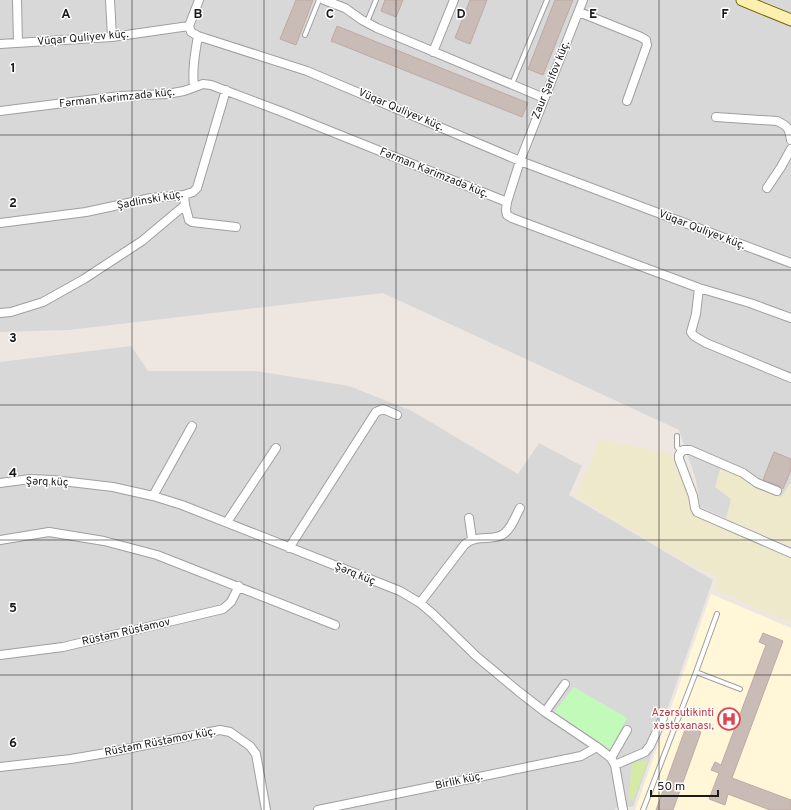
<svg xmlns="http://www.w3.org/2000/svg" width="791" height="810" viewBox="0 0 791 810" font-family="Overpass,sans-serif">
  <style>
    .residential { fill: #d9d8d8 }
    .education { fill: #fff7d8 }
    .farmland { fill: #eee9ca }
    .grass { fill: #d5eba3 }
    .park { fill: #c2fbb9 }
    .building { fill: #c9bbb6; stroke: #c0a9a2 }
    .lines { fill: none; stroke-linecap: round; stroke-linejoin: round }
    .lane-casing { stroke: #9f9f9f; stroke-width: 6 }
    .street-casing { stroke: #9f9f9f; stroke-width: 10 }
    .secondary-casing { stroke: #746800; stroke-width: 13 }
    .lane { stroke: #fff; stroke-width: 4 }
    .street { stroke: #fff; stroke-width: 8 }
    .secondary { stroke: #fcf0b0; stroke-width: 11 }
    .grid { fill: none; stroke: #1b1b1b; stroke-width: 1; stroke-opacity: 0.55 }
    .labels { text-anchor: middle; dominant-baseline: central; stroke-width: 3; stroke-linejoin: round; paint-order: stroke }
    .street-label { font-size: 11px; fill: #1b1b1b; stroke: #fff }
    .health-label { font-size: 11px; fill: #be3a42; stroke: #fff; text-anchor: end }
    .grid-label { font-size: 13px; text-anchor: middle; font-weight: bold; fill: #1b1b1b; stroke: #fff; stroke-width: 3; stroke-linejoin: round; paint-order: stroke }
  </style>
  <rect width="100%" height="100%" fill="#eee6e0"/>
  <path class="residential" d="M0,0H791V546L700,507L696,480L679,430L383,293L69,330L0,332Z
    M131,346L148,371H256L349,386L412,411L518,474L539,443L582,466L569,495L713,580L633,807H617L614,810H0V362Z"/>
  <path class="education" d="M711,594L791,628V810H635Z"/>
  <path class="farmland" d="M600,440L669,453L680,467L692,513L791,556V623L715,589L718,578L675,556L575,496Z
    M721,466L745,478L753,486L781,497L790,484H791V546L726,519L731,499L715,487Z"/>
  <path class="grass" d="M648,760L633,801L629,799L632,763Z"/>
  <path class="park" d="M574,687L627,718L610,749L554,712Z"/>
  <path class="building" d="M296,0H313L296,45L280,39Z
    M385,0H403L396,17L381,11Z
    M470,0H487L470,44L455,38Z
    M555,0H573L543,75L528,69Z
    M337,26L528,103L522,117L331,41Z
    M774,452L791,459V470L783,489L779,486L763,480Z
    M763,633L783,641L732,778L791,800V810H770L728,794L725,805L709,799L719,773L711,770L715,762L721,765L766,645L759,642Z
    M686,727L701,732L673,810H656Z"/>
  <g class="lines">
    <g class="lane-casing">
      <path id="lane" d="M367,22L376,0
        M305,35L319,0
        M512,84L547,0
        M677,436V447L681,452
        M696,672L740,689
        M643,810L696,672L717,614"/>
    </g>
    <g class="street-casing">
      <path id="street" d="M17,0L18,43
        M110,0L112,37
        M324,0L345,8L362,20L377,28L544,98
        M579,12L641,37L646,40L647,45L627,101
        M189,26L191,32L198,36L307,71L520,161L791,263
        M189,26L199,0
        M0,44L112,37L189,26
        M433,52L454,0
        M194,87C192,70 195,53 198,36
        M0,111L120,96L167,94L184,91L203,84L211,85L285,113L507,202L506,210L507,215L512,218L699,288L750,303L791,318
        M716,117L777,121C788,126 789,128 791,140
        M767,188L781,167L791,149
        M507,202L520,161L583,0
        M185,205L189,220L192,222L236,227
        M0,223L86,212L151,198L184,195L193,192L197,188L226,90
        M699,288L696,314L691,332L694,336L706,343L791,378
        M0,313L11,312L43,302L84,279L142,241L185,205L184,195
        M0,483L30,479L53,480L113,487L153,496L182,505L400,591L420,603L433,614L476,656L518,691L545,712L597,747L611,758L615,765L623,810
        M777,491L757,483L743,473L690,450H683L679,455V459L693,496L695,508L697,512L791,553
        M153,496L192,426
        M469,518L472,539
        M227,522L276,448
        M0,540L49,532L104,541L157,555L335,625
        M289,548L376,412L383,409L397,415
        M420,603L465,544C478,534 490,541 502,535C511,530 515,517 520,508
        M0,655L63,647L223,609L231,602L239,586
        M545,712L565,684
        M611,758L627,730
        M615,765L645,752L650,746L663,718
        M0,767L71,759L106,753L220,730L230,732L250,746L256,754L266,810
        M318,810L581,756L597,747"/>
    </g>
    <g class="secondary-casing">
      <path id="secondary" d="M742,0L791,20"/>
    </g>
    <use href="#lane" class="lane"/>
    <use href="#street" class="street"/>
    <use href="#secondary" class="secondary"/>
  </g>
  <path class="grid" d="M132,0V810M264,0V810M396,0V810M527,0V810M659,0V810M0,135H791M0,270H791M0,405H791M0,540H791M0,675H791"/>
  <defs>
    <g id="hospital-ring" transform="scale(1.15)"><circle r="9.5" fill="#fff" stroke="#e0444e" stroke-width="1.5"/><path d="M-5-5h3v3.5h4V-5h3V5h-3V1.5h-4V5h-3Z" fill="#e0444e"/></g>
  </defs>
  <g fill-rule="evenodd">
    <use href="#hospital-ring" x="729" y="719"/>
  </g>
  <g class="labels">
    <g class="street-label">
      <text transform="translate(83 38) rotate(-5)">Vüqar Quliyev küç.</text>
      <text transform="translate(551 80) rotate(-68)">Zaur Şərifov küç.</text>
      <text transform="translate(117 98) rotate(-6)">Fərman Kərimzadə küç.</text>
      <text transform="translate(401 110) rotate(23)">Vüqar Quliyev küç.</text>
      <text transform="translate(434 173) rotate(22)">Fərman Kərimzadə küç.</text>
      <text transform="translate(150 200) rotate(-10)">Şadlinski küç.</text>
      <text transform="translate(702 230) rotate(21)">Vüqar Quliyev küç.</text>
      <text transform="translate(47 482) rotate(2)">Şərq küç</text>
      <text transform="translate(355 574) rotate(22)">Şərq küç</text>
      <text transform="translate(126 632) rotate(-13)">Rüstəm Rüstəmov</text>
      <text transform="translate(160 742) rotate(-11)">Rüstəm Rüstəmov küç.</text>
      <text transform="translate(459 781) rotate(-12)">Birlik küç.</text>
    </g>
    <g class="health-label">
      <text x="714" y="713">Azərsutikinti<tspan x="714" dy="13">xəstəxanası,</tspan></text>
    </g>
  </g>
  <g class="grid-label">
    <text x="66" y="18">A</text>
    <text x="198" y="18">B</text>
    <text x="330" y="18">C</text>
    <text x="461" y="18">D</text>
    <text x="593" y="18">E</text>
    <text x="725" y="18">F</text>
    <text x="13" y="72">1</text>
    <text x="13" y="207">2</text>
    <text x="13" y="342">3</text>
    <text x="13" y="477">4</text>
    <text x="13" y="612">5</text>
    <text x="13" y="747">6</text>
  </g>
  <path d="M651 790v6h67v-6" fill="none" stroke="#1b1b1b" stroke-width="2"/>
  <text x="657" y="790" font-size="12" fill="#1b1b1b" stroke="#ffffff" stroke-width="3" paint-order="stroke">50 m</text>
</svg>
